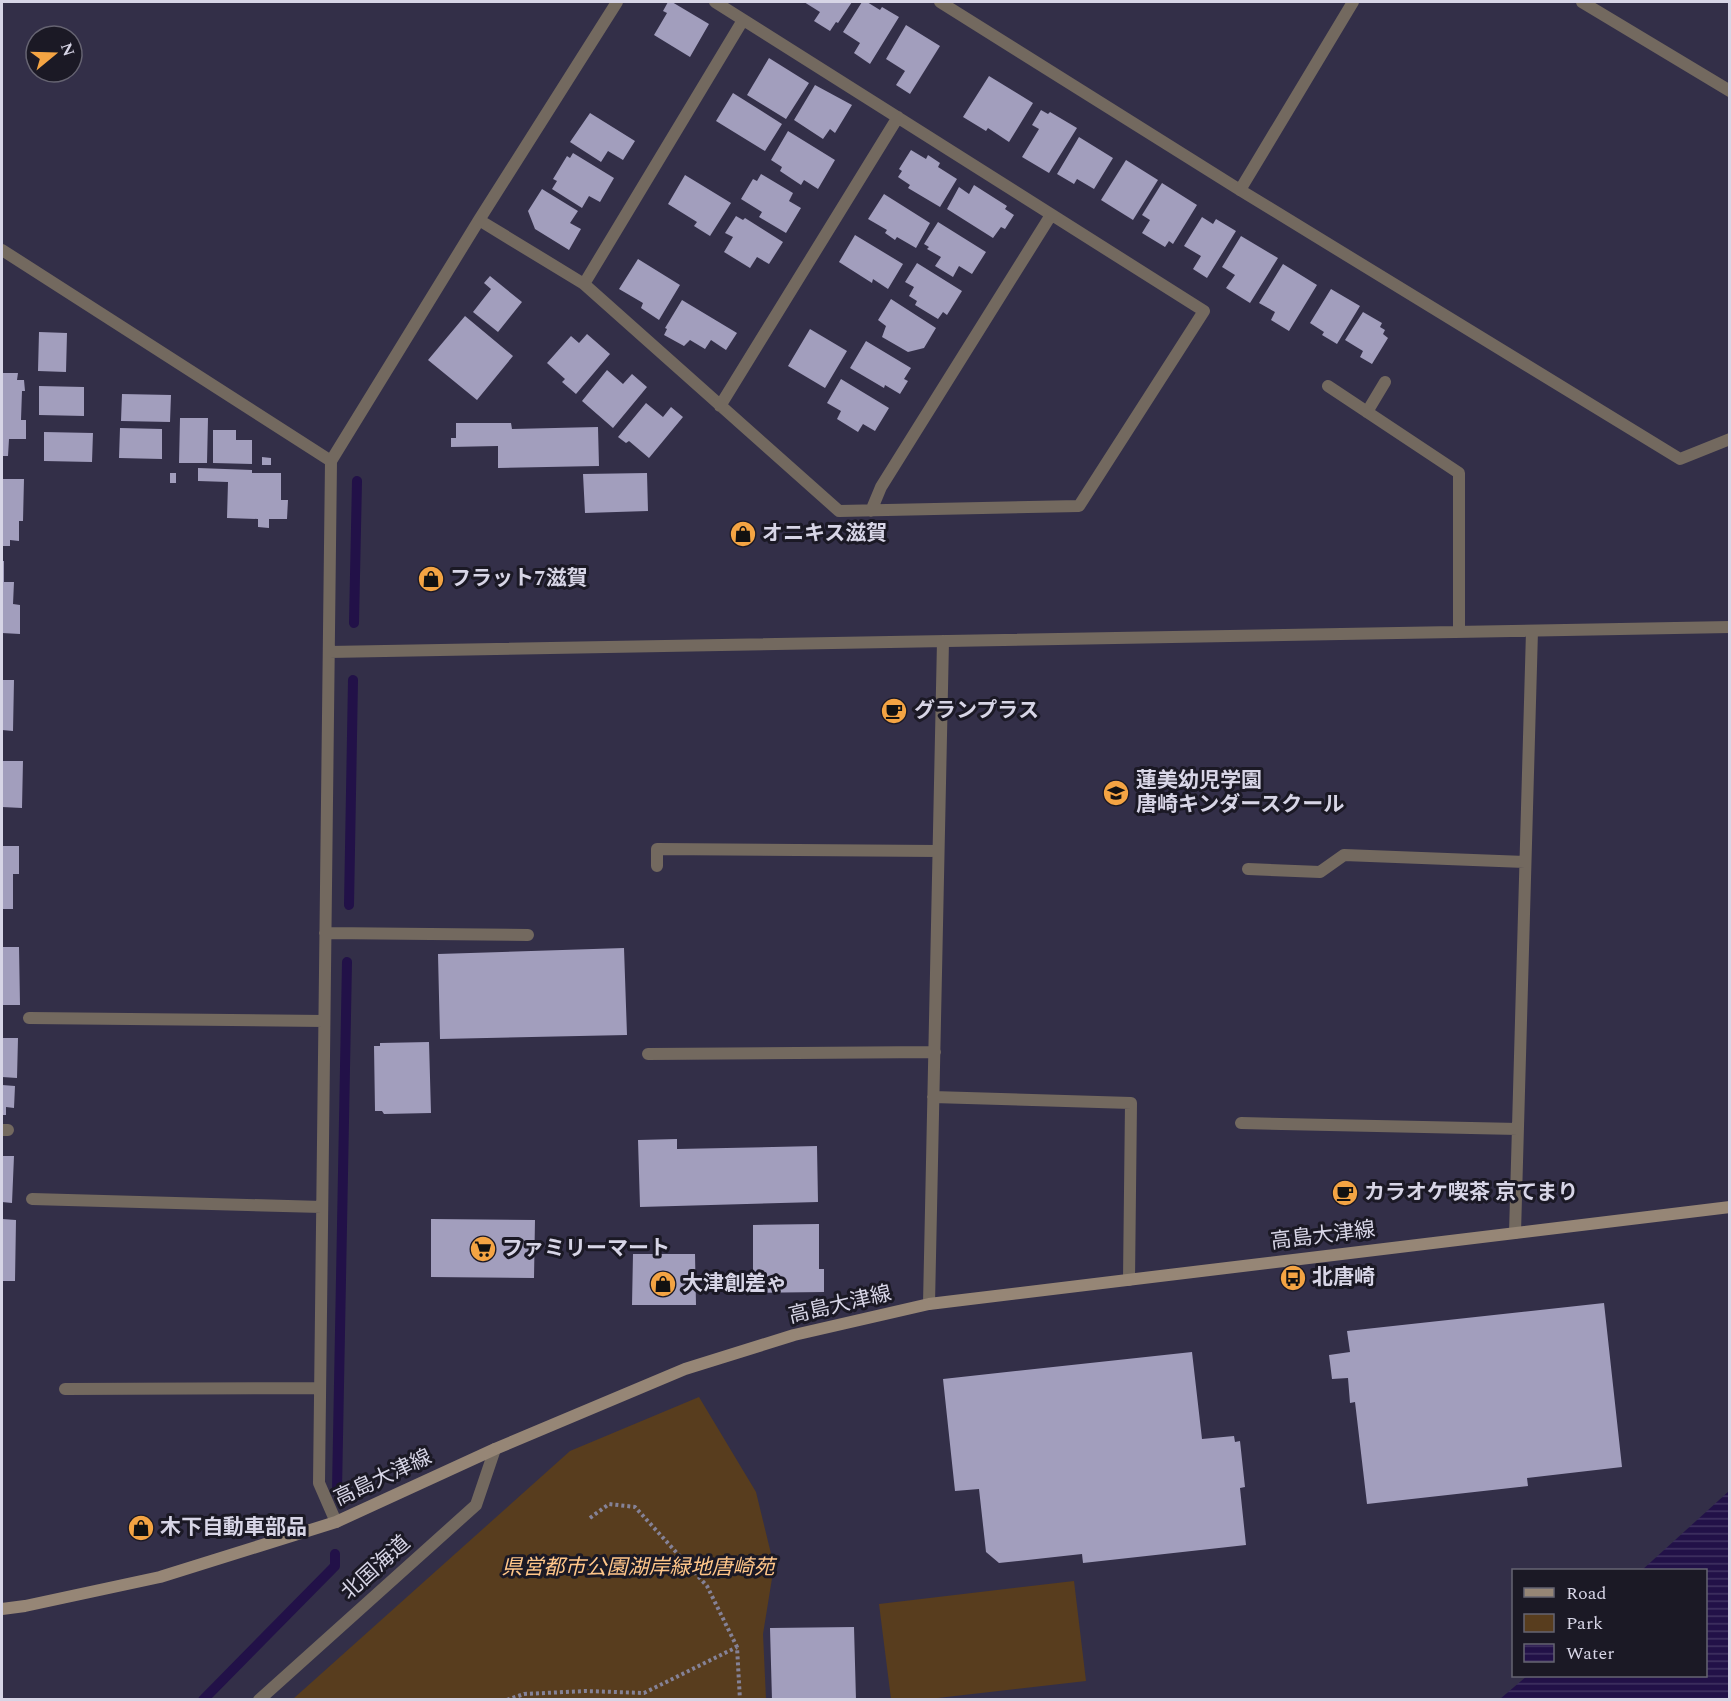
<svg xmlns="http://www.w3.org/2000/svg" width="1731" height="1701" viewBox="0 0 1731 1701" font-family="Spectral,'Noto Sans JP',serif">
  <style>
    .green { fill: #583d1e }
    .water { fill: url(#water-rules) }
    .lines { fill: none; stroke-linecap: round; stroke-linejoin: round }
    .stream { stroke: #221148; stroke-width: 10 }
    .building { fill: #a29ebd }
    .path { stroke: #858297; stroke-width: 4; stroke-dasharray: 3 3; stroke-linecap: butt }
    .service { stroke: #73695f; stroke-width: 12 }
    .minor { stroke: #73695f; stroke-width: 12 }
    .secondary { stroke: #968676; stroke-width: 12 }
    .labels { text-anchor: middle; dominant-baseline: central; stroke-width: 6; stroke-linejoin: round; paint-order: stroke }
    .poi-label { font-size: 21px; font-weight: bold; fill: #d7d5e6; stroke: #1b1925; text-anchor: start }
    .street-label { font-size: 21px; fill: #d7d5e6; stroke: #1b1925 }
    .park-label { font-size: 21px; font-style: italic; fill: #ffc689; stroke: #1b1925 }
  </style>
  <defs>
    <pattern id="water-rules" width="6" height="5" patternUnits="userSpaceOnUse" patternTransform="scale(1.5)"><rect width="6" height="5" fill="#221148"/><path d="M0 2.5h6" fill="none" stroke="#413362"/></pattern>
  </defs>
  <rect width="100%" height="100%" fill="#332f48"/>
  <path class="green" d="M699,1397L756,1492L774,1566L763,1634L766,1699H293L570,1451Z
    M1074,1581L1086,1681L929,1699H891L879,1604Z"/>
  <path class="water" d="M1729,1491V1699H1500L1527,1676H1706V1570H1642Z"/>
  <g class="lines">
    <path class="stream" d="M354,623L357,481
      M349,905L353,680
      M337,1490L347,962
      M203,1700L335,1566V1554"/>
  </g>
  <path class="building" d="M668,2H672L709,24L690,57L654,35L667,13L663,11Z
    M804,2H852L838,23L836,22L830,31L814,21L820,12Z
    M862,2H867L880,10L882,7L899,17L870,64L854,53L860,43L843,32Z
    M906,25L940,46L910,94L896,85L905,71L886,59Z
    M769,58L809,83L786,119L747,95Z
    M989,76L1033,103L1009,142L988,128L986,131L963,117Z
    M815,85L852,105L835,133L830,129L823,139L794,120Z
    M733,93L782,124L765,151L716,121Z
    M1041,110L1048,114L1050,112L1077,128L1049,173L1022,157L1039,129L1032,125Z
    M590,113L635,141L623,160L608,151L601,162L570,142Z
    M788,131L835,160L818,189L804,180L801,185L780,171L782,167L771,160Z
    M1079,137L1113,158L1094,189L1077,179L1074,184L1057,174Z
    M911,150L926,159L928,155L940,163L938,167L957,179L940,207L908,188L910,185L898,177L902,171L899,169Z
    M573,153L614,178L600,202L589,196L582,208L552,189L557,181L553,179L567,156L570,158Z
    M1126,160L1158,180L1133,220L1101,200Z
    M761,174L793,193L789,201L801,208L786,233L759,217L762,212L741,199L753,179L757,181Z
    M685,175L731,203L710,236L694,226L697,222L668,204Z
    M1162,183L1197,205L1173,244L1169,241L1165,247L1142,233L1150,220L1142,215Z
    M974,185L1007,206L1005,209L1014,215L1005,229L1001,227L993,238L947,209L959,187L969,194Z
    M542,189L578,211L570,223L581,229L569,250L535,229L528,211Z
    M884,194L930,223L916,248L897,237L895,240L885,233L887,230L868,219Z
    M736,216L743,220L745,218L783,242L769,264L757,257L750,268L724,252L733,237L725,233Z
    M1202,217L1213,224L1216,219L1236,231L1207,278L1193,269L1201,256L1184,246Z
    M938,222L986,252L972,274L959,266L953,277L935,266L941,257L927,249L929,247L924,244Z
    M855,235L903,264L888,289L873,279L872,283L839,262Z
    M1241,236L1278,258L1250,303L1226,288L1235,275L1222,267Z
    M638,259L680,285L659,320L641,308L643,303L619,289Z
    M917,263L962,291L947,315L943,312L938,319L915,305L917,301L909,296L914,287L905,282Z
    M1283,264L1317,285L1289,331L1271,320L1275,312L1259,303Z
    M490,276L522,302L498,332L473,312L491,289L484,283Z
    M1331,289L1360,306L1337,344L1322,335L1324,332L1310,323Z
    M891,299L936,328L924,348L908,352L882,337L886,326L878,320Z
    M682,300L737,333L726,350L711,340L705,349L690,340L684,346L664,335L667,329L665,328Z
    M1363,312L1382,323L1380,327L1385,330L1383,334L1388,338L1372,364L1360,357L1363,351L1345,340Z
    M465,316L513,356L477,400L428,360Z
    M810,329L847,351L825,388L788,366Z
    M39,332L67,333L66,372L38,371Z
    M587,334L610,354L576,394L562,382L565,379L547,363L571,336L579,343Z
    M866,341L911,368L904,379L908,381L900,394L885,385L884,388L850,368Z
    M607,370L623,384L632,374L647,387L613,428L582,401Z
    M2,373H18L17,380H24L25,391H22L21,420H26V439H9L8,456H2Z
    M841,379L889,408L875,431L863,424L858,432L837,419L841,411L827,403Z
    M39,386L84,387V416L39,415Z
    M122,394L171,395L170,422L121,421Z
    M646,403L663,417L671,407L683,417L649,458L629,441L626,443L618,437Z
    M180,418H208L207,463H179Z
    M456,423H511L512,429L598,427L599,466L498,468V446L451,447V438H456Z
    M120,428L162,429V459L119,458Z
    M213,430H236V440H252V464L213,463Z
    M44,432L93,433L92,462L44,461Z
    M262,457L271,458V465H262Z
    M198,468L252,470V473H281V500H288L287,519H269V528L258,527V519L227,518L228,482L198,481Z
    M170,473H176V483H170Z
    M647,473L648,511L585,513L583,474Z
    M2,479H24L23,521H19V541L10,540V546H2Z
    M2,561H4V582H14L13,604L20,605V634L2,633Z
    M2,680H14L13,731L2,730Z
    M2,761H23L22,808L2,807Z
    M2,846H19V874H13V909H2Z
    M2,947H19L20,1005H2Z
    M624,948L627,1035L440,1039L438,954Z
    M3,1038H18L17,1078L2,1077Z
    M429,1042L431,1113L384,1114L382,1111H375L374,1046H380V1043Z
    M2,1085L15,1086L14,1108L6,1107V1115H2Z
    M677,1139V1149L817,1146L818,1202L640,1207L638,1140Z
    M2,1156H14L12,1203L2,1202Z
    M2,1219L16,1220L15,1281H2Z
    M431,1219L535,1220L534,1278L431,1277Z
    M819,1224V1269H824V1292L753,1293V1225Z
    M633,1254H695L696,1305H632Z
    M1604,1303L1622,1467L1527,1478L1528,1486L1367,1504L1355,1402L1350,1403L1348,1378L1332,1379L1329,1355L1350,1352L1347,1331Z
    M1192,1352L1202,1439L1234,1436L1235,1442L1240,1441L1245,1487L1240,1488L1246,1545L1083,1563L1082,1554L999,1563L986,1552L979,1489L955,1491L943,1379Z
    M854,1627L856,1700H772L770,1628Z"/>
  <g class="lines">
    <path class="path" d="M590,1518L609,1504L635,1507L707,1586L737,1647L740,1700
      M507,1700L524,1694L586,1691L644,1693L737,1647"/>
    <path class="service" d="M940,2L1240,190L1680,459L1730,439
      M1582,2L1730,91
      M1240,190L1353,2"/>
    <path class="minor" d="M479,220L584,284L839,511L1079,506L1204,311L715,2
      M2,250L331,461
      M584,284L743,20
      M1328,386L1459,473V632
      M720,406L898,117
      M1367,412L1385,382
      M871,511L881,487L1051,215
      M329,652L1730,627
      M657,866V849L938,851
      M1248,869L1320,872L1344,855L1525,862
      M325,933L528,935
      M29,1018L324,1021
      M648,1054L935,1052
      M933,1097L1131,1103L1129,1280
      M1241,1123L1518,1129
      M2,1130H8
      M32,1199L322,1207
      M1515,1233L1532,631
      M929,1304L943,641
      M65,1389L320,1388
      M336,1522L319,1483L331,461L479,220L617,2
      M259,1700L476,1505L495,1449"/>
    <path class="secondary" d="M2,1609L25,1606L160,1577L336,1522L495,1449L685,1369L794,1335L929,1304L1730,1207"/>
  </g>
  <defs>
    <g id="shop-disc" transform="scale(1.35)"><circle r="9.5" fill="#f4a443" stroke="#1b1925"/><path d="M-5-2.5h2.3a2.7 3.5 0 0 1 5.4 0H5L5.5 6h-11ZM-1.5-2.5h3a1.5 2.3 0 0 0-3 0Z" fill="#111"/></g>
    <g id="cafe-disc" transform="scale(1.35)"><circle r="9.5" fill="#f4a443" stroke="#1b1925"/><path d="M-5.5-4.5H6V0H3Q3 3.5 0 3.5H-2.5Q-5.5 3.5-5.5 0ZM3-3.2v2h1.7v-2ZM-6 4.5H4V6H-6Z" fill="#111"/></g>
    <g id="school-disc" transform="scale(1.35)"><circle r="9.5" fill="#f4a443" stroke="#1b1925"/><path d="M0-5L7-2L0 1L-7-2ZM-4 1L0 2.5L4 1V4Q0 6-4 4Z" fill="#111"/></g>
    <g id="supermarket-disc" transform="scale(1.35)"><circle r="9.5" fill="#f4a443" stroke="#1b1925"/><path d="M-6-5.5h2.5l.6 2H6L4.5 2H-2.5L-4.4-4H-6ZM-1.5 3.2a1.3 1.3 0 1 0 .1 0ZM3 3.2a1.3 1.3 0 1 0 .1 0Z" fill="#111"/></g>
    <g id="bus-disc" transform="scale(1.35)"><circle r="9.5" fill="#f4a443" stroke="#1b1925"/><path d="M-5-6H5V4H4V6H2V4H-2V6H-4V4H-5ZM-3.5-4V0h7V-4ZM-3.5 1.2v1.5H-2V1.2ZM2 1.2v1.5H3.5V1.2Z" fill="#111"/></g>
  </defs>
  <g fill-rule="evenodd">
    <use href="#shop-disc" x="743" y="534"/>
    <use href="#shop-disc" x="431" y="579"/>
    <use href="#cafe-disc" x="894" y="711"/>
    <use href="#school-disc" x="1116" y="793"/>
    <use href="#cafe-disc" x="1345" y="1193"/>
    <use href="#supermarket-disc" x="483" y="1249"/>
    <use href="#bus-disc" x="1293" y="1278"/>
    <use href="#shop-disc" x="663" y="1284"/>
    <use href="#shop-disc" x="141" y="1528"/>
  </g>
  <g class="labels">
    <g class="poi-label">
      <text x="762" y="534">オニキス滋賀</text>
      <text x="450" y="579">フラット7滋賀</text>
      <text x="914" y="711">グランプラス</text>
      <text x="1136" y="781">蓮美幼児学園<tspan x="1136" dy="24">唐崎キンダースクール</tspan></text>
      <text x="1364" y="1193">カラオケ喫茶 京てまり</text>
      <text x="502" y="1249">ファミリーマート</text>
      <text x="1312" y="1278">北唐崎</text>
      <text x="682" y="1284">大津創差ゃ</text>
      <text x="160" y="1528">木下自動車部品</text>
    </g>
    <g class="street-label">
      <text transform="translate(1323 1236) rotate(-7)">高島大津線</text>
      <text transform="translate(840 1305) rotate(-13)">高島大津線</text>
      <text transform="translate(383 1478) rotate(-25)">高島大津線</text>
      <text transform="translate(376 1568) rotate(-42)">北国海道</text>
    </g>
    <g class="park-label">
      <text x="638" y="1568">県営都市公園湖岸緑地唐崎苑</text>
    </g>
  </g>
  <rect width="1731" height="1701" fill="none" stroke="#d7d5e6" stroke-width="6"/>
  <rect x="1512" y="1569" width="195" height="108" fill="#1b1925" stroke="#666472" stroke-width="1.5"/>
  <rect x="1524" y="1588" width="30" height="9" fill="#968676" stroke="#666472" stroke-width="1.5"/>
  <text x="1566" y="1599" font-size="18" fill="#d7d5e6">Road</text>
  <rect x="1524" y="1614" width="30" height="18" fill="#583d1e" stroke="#666472" stroke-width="1.5"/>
  <text x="1566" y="1629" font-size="18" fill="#d7d5e6">Park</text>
  <rect x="1524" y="1644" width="30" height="18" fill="url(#water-rules)" stroke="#666472" stroke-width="1.5"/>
  <text x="1566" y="1659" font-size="18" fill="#d7d5e6">Water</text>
  <g transform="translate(54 54) rotate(71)"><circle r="28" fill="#1b1925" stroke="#666472" stroke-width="1.5"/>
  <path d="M0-4.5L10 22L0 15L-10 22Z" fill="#f4a443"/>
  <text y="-9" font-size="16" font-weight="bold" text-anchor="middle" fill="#d7d5e6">N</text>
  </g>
</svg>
